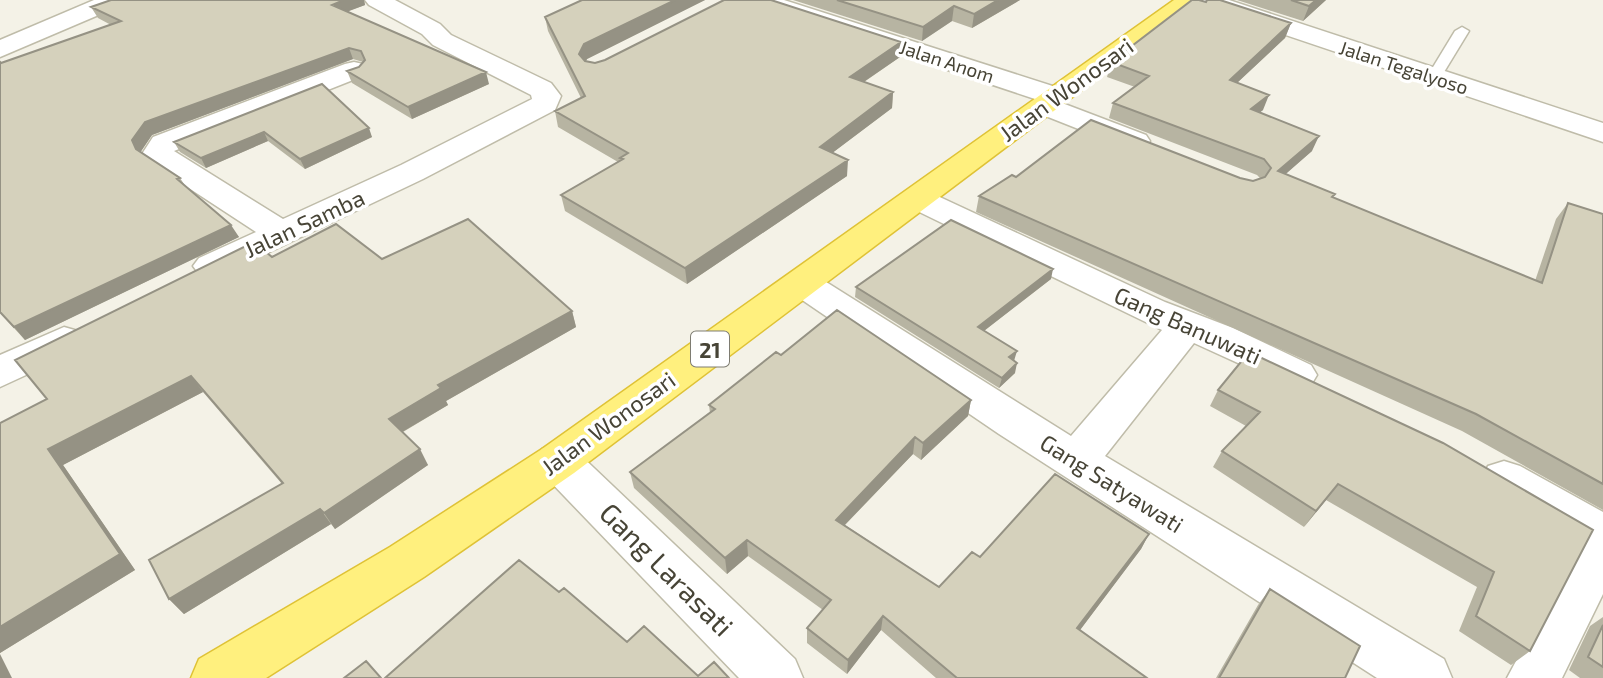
<svg xmlns="http://www.w3.org/2000/svg" width="1603" height="678" viewBox="0 0 1603 678" font-family="'Exo 2',sans-serif">
  <style>
    .lines { fill: none; stroke-linecap: round; stroke-linejoin: round }
    .service-casing { stroke: #bfbca9; stroke-width: 3 }
    .minor-casing { stroke: #bfbca9; stroke-width: 3 }
    .trunk-casing { stroke: #dfc236; stroke-width: 3 }
    .service { fill: #fff; fill-rule: evenodd }
    .minor { fill: #fff; fill-rule: evenodd }
    .trunk { fill: #fff07e; fill-rule: evenodd }
    .wall { fill: #b7b4a2 }
    .shaded-wall { fill: #959284 }
    .building { fill: #d5d1bc; stroke: #959284; stroke-width: 2 }
    .labels { text-anchor: middle; dominant-baseline: central; stroke-width: 7; stroke-linejoin: round; paint-order: stroke }
    .far-street-label { font-size: 19px; fill: #474436; stroke: #fff }
    .shield { fill: #fff; stroke: #7e7c72; stroke-width: 2 }
    .shield-label { font-size: 21px; font-weight: bold; fill: #474436 }
    .street-label { font-size: 23px; fill: #474436; stroke: #fff }
    .near-street-label { font-size: 28px; fill: #474436; stroke: #fff }
  </style>
  <rect width="100%" height="100%" fill="#f4f2e7"/>
  <g class="lines">
    <g class="service-casing">
      <path id="service" d="M1462,27L1469,31L1441,77L1434,81L1429,80L1427,77L1455,31Z"/>
    </g>
    <g class="minor-casing">
      <path id="minor" d="M94,0H126L122,5L0,57V40Z
        M365,0H395L440,24L451,35L551,83L561,96L555,110L423,179L223,274L211,277L199,274L193,266L199,258L256,232L146,160L142,154L153,137L345,64L354,62L363,64L367,70L363,76L174,151L283,219L401,165L532,99L531,95L433,45L422,34L369,5Z
        M748,0H784L1065,90L1069,96L1062,103L1146,135L1150,141L1146,147L1135,150L1124,147L1033,111L1029,105L1035,99L752,5Z
        M1193,0H1229L1603,123V142L1197,5Z
        M918,189L929,192L1165,302L1233,328L1311,365L1317,375L1311,385L1297,390L1194,343L1105,456L1444,659L1452,678H1377L999,434L789,291L784,283L789,275L802,271L815,275L1071,436L1162,330L907,206L902,199L907,192Z
        M64,327L78,331L83,341L78,351L0,387V355Z
        M558,443L574,449L795,659L803,678H739L542,473L536,461L542,449Z
        M1504,461L1520,466L1603,512V594L1562,678H1507L1578,545L1488,492L1482,479L1488,466Z"/>
    </g>
    <g class="trunk-casing">
      <path id="trunk" d="M1174,0H1201L574,473L424,577L266,678H191L199,659L390,547L542,449Z"/>
    </g>
    <use href="#service" class="service"/>
    <use href="#minor" class="minor"/>
    <use href="#trunk" class="trunk"/>
  </g>
  <path class="wall" d="M111,0H364L365,5L348,11L489,84L412,119L352,83L347,71L359,67L363,62L353,59L152,135L140,152L180,178L186,187L239,237L25,340L0,313L1,63L111,25L98,18L91,7Z
    M582,0H705L587,59L586,61L595,63L900,57L864,82L893,92L892,108L832,153L847,176L687,284L565,211L561,195L618,162L558,127L555,111L581,98L548,31L545,17Z
    M793,0H1020L972,28L952,21L922,41Z
    M1206,0H1220L1291,23L1285,38L1237,83L1263,110L1260,112L1312,151L1285,174L1333,198L1535,281L1556,219L1568,203L1603,214V510L1462,431L976,212L979,196L1016,177L1240,178L1253,181L1260,178L1257,175L1109,118L1113,103L1135,87L1107,77L1111,62L1205,2Z
    M1237,0H1326L1303,21Z
    M322,84L372,137L305,169L268,141L206,168L180,152L174,142Z
    M272,257L382,259L572,311L576,327L446,401L448,405L403,432L428,465L335,529L331,524L184,614L169,599L282,484L203,392L63,465L135,570L0,653V423L47,399Z
    M1051,279L984,331L1014,361L1015,373L999,388L855,297L856,287Z
    M781,355L971,400L968,416L921,460L913,454L845,525L939,587L980,557L1149,534L1141,549L1080,630L1147,678H936L881,630L847,674L807,643V628L823,610L748,556L727,574L634,488L630,472L710,413L709,405Z
    M1218,390L1443,443L1530,651L1511,665L1459,631L1477,587L1326,500L1304,527L1213,467L1222,451L1246,426L1210,406Z
    M1270,589L1345,678H1216L1258,605Z
    M1603,617V678H1580L1569,670L1590,626Z"/>
  <path class="shaded-wall" d="M344,0H364L365,5L336,16L332,5Z
    M675,0H705L587,59L582,68L579,54L584,44Z
    M998,0H1020L972,28L974,14Z
    M1316,0H1326L1303,21L1309,6Z
    M954,6L952,21L922,41L923,27Z
    M1291,23L1285,38L1224,95L1230,80Z
    M901,42L900,57L849,92L850,77Z
    M349,48L353,59L152,135L140,153L136,149L132,140L145,122Z
    M486,72L489,84L412,119L408,107Z
    M893,92L892,108L819,163L820,147Z
    M1269,95L1263,110L1245,124L1251,109Z
    M369,128L372,137L305,169L300,159Z
    M264,132L268,141L206,168L201,158Z
    M1319,136L1312,151L1271,187L1278,171Z
    M848,160L847,176L687,284L685,268Z
    M231,225L239,237L25,340L14,327Z
    M1053,269L1051,279L976,337L978,327Z
    M572,311L576,327L446,401L448,405L397,435L389,419L438,385Z
    M1017,351L1014,361L1009,357Z
    M1017,363L1015,373L999,388L1002,378Z
    M191,376L203,392L63,465L135,570L0,653V627L48,449Z
    M971,400L968,416L921,460L923,443Z
    M915,437L913,454L835,535L836,520Z
    M420,449L428,465L335,529L324,513Z
    M1338,484L1326,500L1304,527L1316,511Z
    M320,509L331,524L184,614L169,599Z
    M1149,534L1141,549L1071,642L1077,628Z
    M747,540L748,556L727,574L725,558Z
    M883,616L881,630L847,674L848,660Z
    M0,654L12,678H0Z"/>
  <path class="building" d="M111,0H344L332,5L486,72L408,107L347,71L359,67L365,60L361,51L349,48L145,122L132,140L136,149L180,178L177,179L231,225L14,327L0,312V62L1,63L121,21L91,7Z
    M582,0H675L584,44L579,54L585,61L595,63L605,60L724,0H771L901,42L850,77L893,92L820,147L848,160L685,268L561,195L623,159L620,158L628,153L555,111L585,96L545,17Z
    M837,0H998L974,14L954,6L923,27Z
    M1192,0H1199L1206,2L1207,0H1220L1291,23L1230,80L1269,95L1251,109L1319,136L1278,171L1335,194L1332,197L1542,283L1568,203L1603,214V484L1476,414L979,196L1012,175L1016,177L1091,120L1240,178L1253,181L1265,177L1271,168L1264,159L1113,103L1149,76L1111,62Z
    M1291,0H1316L1309,6Z
    M322,84L369,128L300,159L264,132L201,158L174,142Z
    M468,219L572,311L438,385L441,388L389,419L420,449L324,513L320,509L169,599L149,560L283,483L191,376L48,449L120,554L0,627V423L47,399L15,360L254,242L272,257L336,224L382,259Z
    M951,220L1053,269L978,327L1017,351L1009,357L1017,363L1002,378L856,287Z
    M837,310L971,400L923,443L915,437L836,520L939,587L972,552L980,557L1055,474L1149,534L1077,628L1147,678H957L883,616L848,660L807,628L831,600L747,540L725,558L630,472L715,409L709,405L776,352L781,355Z
    M1249,352L1443,443L1593,530L1530,651L1476,616L1494,572L1338,484L1316,511L1222,451L1260,412L1218,390Z
    M519,560L559,592L564,588L627,642L644,626L698,676L714,662L729,678H385Z
    M1270,589L1360,646L1345,678H1219Z
    M1603,625V667L1588,657Z
    M366,661L381,678H344Z"/>
  <g class="labels">
    <g class="far-street-label">
      <text transform="translate(947 61) rotate(18)">Jalan Anom</text>
      <text transform="translate(1404 67) rotate(18)">Jalan Tegalyoso</text>
    </g>
    <rect class="shield" x="691" y="331.5" width="38" height="35" rx="5"/>
    <g class="shield-label">
      <text x="710" y="349">21</text>
    </g>
    <g class="street-label">
      <text transform="translate(1066 89) rotate(-36)">Jalan Wonosari</text>
      <text transform="translate(304 223) rotate(-25)">Jalan Samba</text>
      <text transform="translate(1188 325) rotate(24)">Gang Banuwati</text>
      <text transform="translate(608 423) rotate(-36)">Jalan Wonosari</text>
      <text transform="translate(1112 483) rotate(32)">Gang Satyawati</text>
    </g>
    <g class="near-street-label">
      <text transform="translate(667 569) rotate(45)">Gang Larasati</text>
    </g>
  </g>
</svg>
